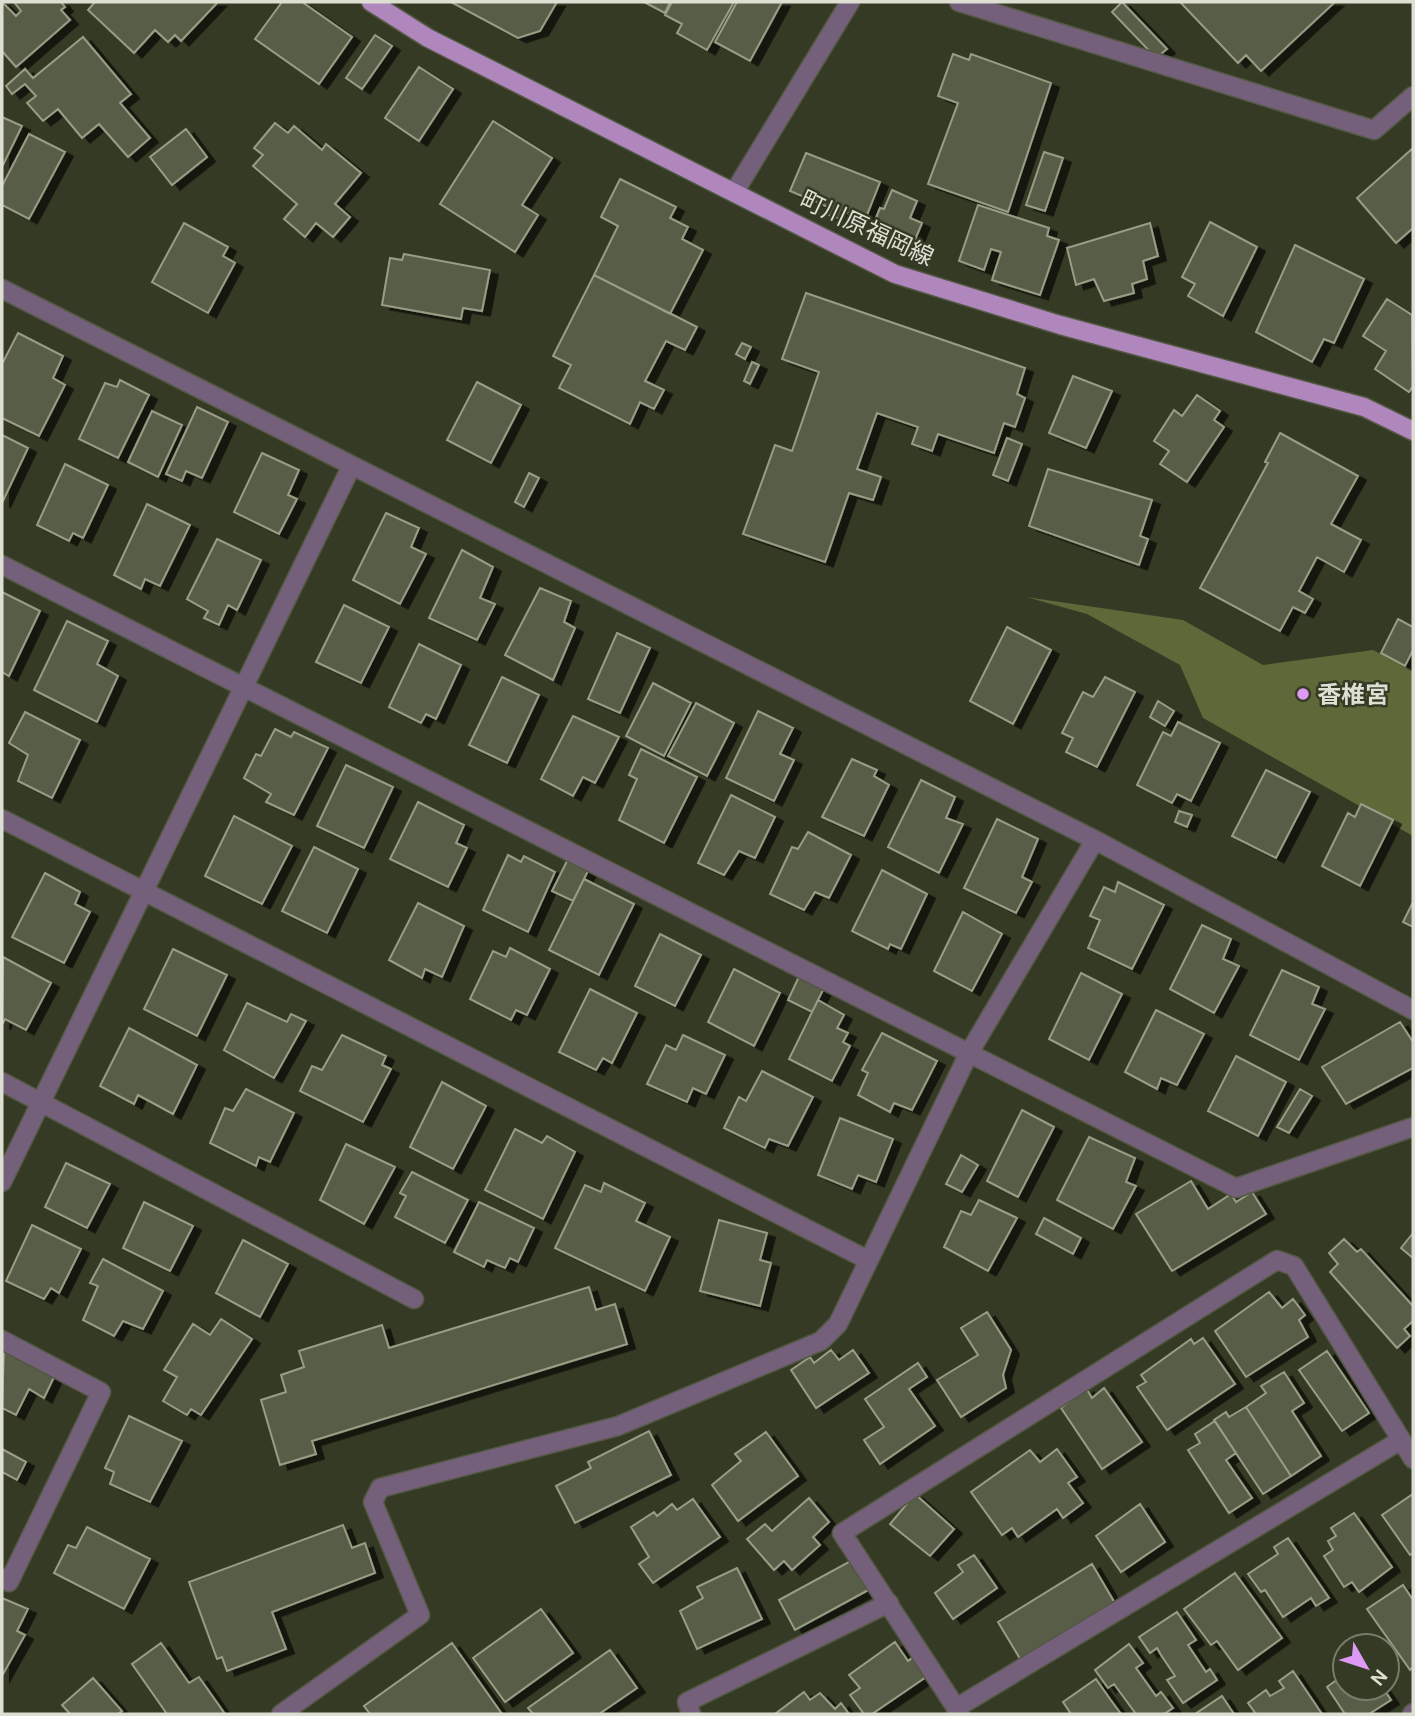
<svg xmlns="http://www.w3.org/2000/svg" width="1415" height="1716" viewBox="0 0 1415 1716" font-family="'DM Sans','Noto Sans JP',sans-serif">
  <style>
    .green { fill: #5f6838 }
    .building { fill: #585d47; stroke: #989d85; stroke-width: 2; filter: url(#shadow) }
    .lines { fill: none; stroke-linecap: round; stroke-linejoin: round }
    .minor-casing { stroke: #535843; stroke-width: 21 }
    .major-casing { stroke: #535843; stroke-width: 21 }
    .minor { stroke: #74607a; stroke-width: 18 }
    .major { stroke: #af87bc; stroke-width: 18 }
    .poi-dot { fill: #dd99f3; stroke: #353a24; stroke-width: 2.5 }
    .labels { text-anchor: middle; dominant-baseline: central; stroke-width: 5; stroke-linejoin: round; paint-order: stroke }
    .street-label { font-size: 24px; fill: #dcdfd2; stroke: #353a24 }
    .poi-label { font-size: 24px; font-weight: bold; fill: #dcdfd2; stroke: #353a24; text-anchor: start }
  </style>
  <defs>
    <filter id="shadow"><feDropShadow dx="8" dy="4.5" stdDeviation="0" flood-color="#0009"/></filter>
  </defs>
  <rect width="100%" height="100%" fill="#353a24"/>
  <path class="green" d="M1026,597L1183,620L1263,665L1373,650L1413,670V836L1203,718L1180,665L1087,614Z"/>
  <path class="building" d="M2,2L16,16L21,11L14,2H61L65,7L61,10L70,20L16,67L2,51Z
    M95,2H218L181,41L175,35L168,42L155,30L134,53L88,10Z
    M282,2H302L352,37L319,84L255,39Z
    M451,2H557L540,31L518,38Z
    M644,2H670L665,13Z
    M672,2H734L707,50L677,33L682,24L665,15Z
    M737,2H782L750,61L715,42Z
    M1122,2L1167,49L1156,58L1112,12Z
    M1180,2H1335L1261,71L1246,55L1238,63Z
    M375,35L392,46L362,89L346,78Z
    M83,37L131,94L120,103L150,138L128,157L99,124L82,138L58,109L43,121L27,103L36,96L25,84L12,94L6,86L25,69L33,78Z
    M953,54L969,60L971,54L1051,83L1008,212L928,184L958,103L938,96Z
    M419,67L453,89L419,141L385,118Z
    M2,117L22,126L2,167Z
    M493,121L552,158L522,205L538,215L515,252L440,204Z
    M275,123L288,133L294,126L322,150L326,144L361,173L335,204L350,217L333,237L316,223L305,237L284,219L297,204L253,166L263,155L254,148Z
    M186,129L207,157L172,185L150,157Z
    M29,134L65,152L29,219L2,205V186Z
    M1413,148V228L1396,243L1357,198Z
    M1044,152L1063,158L1045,211L1026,205Z
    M806,153L880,182L865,220L843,211L840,219L825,214L828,207L790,191Z
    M620,179L676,207L670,218L688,227L682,239L703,250L670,314L594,275L618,226L601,217Z
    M892,190L917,201L910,218L922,223L910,252L869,235L880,208L884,209Z
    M978,205L1049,228L1047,236L1059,240L1040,295L992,280L1001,252L991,249L984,270L959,261Z
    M1210,222L1257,247L1223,316L1188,296L1195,284L1182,277Z
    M184,223L228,247L223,256L235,263L208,313L152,282Z
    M1150,223L1158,256L1143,261L1147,279L1132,284L1134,293L1104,301L1094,279L1076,285L1067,248Z
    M1295,245L1364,279L1334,343L1324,339L1312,362L1256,332Z
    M404,254L490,270L482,311L463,308L461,319L382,305L390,258L402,260Z
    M594,275L697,327L685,350L666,341L645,381L664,390L654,409L640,402L630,424L559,388L571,365L553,356Z
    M806,293L1025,368L1017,394L1025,398L1015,427L1004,423L994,453L938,434L932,451L912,444L918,427L877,413L857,469L881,477L873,500L849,493L825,562L743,534L775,445L792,451L819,372L782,359Z
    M1387,299L1412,315L1413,386L1409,392L1375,369L1386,351L1363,336Z
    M18,333L63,356L53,378L65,385L39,436L2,418V364Z
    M742,343L751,347L745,359L736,354Z
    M752,362L759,365L750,384L744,381Z
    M1073,376L1112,391L1086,448L1049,433Z
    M120,380L149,395L118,458L79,439L105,383L117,387Z
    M477,382L521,405L491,463L447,440Z
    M1197,395L1220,411L1214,420L1224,427L1187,482L1160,464L1169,451L1154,441L1174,410L1182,416Z
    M197,407L228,422L202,478L186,471L182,481L166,474Z
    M152,411L182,425L158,477L128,462Z
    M1280,433L1358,476L1331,524L1361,540L1344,572L1317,557L1299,591L1313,599L1305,613L1293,607L1280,631L1200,588L1268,463L1265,462Z
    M2,435L28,448L2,503Z
    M1007,438L1022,444L1008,481L993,475Z
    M262,453L299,470L288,495L297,499L279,534L234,512Z
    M65,464L108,485L83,538L73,533L69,541L37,525Z
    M1048,469L1152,500L1140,536L1148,539L1139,565L1029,526Z
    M529,473L539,478L524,507L515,502Z
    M147,504L190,525L160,586L145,579L141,589L114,575Z
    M386,513L419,528L411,547L426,554L400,604L353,580Z
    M217,539L261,560L237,610L228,605L219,625L204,618L208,611L187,599Z
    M462,550L493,567L480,598L495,604L477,640L429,618Z
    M540,588L571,601L564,622L575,628L553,680L505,655Z
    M2,592L40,611L9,676L2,672Z
    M344,605L389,627L361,683L316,662Z
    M1398,619L1413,627V650L1405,666L1381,653Z
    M67,621L108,641L97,664L118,676L97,722L34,690Z
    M1007,627L1051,650L1013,724L970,701Z
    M617,633L650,648L620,713L588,699Z
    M419,644L461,665L436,719L426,714L421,723L389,707Z
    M502,677L539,695L507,763L469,745Z
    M1105,677L1135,692L1097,767L1066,752L1073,738L1062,733L1083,692L1093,697Z
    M653,683L691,703L664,756L626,736Z
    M1158,701L1174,711L1165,726L1150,717Z
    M696,703L734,723L707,776L668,756Z
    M758,711L793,728L780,754L794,760L774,801L726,778Z
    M25,712L80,740L52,798L18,781L28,755L9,743Z
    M573,716L619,737L595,783L583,777L573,796L541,779Z
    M1178,722L1220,743L1191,801L1177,794L1172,803L1137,785L1163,732L1171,736Z
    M275,729L291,737L294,732L328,748L294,815L266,802L271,794L244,778L256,754L261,756Z
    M641,749L697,777L664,843L619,820L637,779L629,775Z
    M852,759L877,770L874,776L889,785L864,836L822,817Z
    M346,765L393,787L364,848L317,826Z
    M1266,770L1310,792L1276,858L1232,836Z
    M921,780L955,797L946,818L963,824L939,873L888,847Z
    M731,795L775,817L755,858L739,851L724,875L698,863Z
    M418,802L464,825L456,843L467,848L448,887L390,859Z
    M1361,804L1393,820L1360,886L1322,866L1348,813L1355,817Z
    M1179,811L1192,815L1187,827L1175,822Z
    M234,816L292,846L262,904L205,876Z
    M997,819L1038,839L1022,877L1032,882L1016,913L964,888Z
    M808,832L851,855L829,898L815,892L804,910L770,894L792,847L798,849Z
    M314,847L358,869L327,933L282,911Z
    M508,855L521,862L524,856L555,872L528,932L483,910Z
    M568,859L589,869L573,901L552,891Z
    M882,870L927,894L901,949L890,944L888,949L852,931Z
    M45,873L80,892L75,904L90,912L64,963L12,937Z
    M584,879L634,904L599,975L549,950Z
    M1118,882L1164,905L1132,969L1088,948L1100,920L1090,916L1104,887L1115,892Z
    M1413,902V927L1403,922Z
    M418,903L464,926L442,977L425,969L422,978L389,960Z
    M963,912L1002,934L972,991L934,971Z
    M1202,925L1231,939L1223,959L1239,966L1214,1013L1170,989Z
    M660,934L701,955L675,1006L635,986Z
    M510,948L550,969L527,1015L516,1010L511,1020L470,999L493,951L506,957Z
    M173,949L227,975L197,1036L144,1009Z
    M3,957L51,983L26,1030L5,1019L2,1025Z
    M734,969L780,993L754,1046L708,1022Z
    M802,970L827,982L812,1012L788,1000Z
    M1282,970L1319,987L1312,1004L1325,1009L1299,1060L1250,1035Z
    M1081,973L1122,994L1089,1060L1049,1039Z
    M590,989L637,1013L612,1063L603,1058L596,1070L559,1052Z
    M818,1000L844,1015L837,1028L848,1033L843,1042L850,1046L832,1081L789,1059Z
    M247,1003L287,1022L291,1014L306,1021L274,1078L224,1050Z
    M1156,1010L1204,1034L1177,1085L1161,1078L1157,1089L1125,1072Z
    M1400,1022L1413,1042V1068L1346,1104L1322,1067Z
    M129,1028L197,1065L173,1114L138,1095L134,1104L100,1086Z
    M882,1033L937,1061L912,1110L894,1103L890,1112L858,1095L868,1073L862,1070Z
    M342,1035L386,1056L382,1065L391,1069L363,1122L300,1091L312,1066L322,1070Z
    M683,1035L725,1055L706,1094L693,1088L687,1102L647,1084L666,1045L676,1050Z
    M1236,1056L1286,1082L1258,1136L1208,1111Z
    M762,1071L813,1097L788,1146L769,1139L765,1148L724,1128L739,1097L746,1101Z
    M442,1082L486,1106L453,1169L410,1147Z
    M246,1089L294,1113L270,1162L259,1157L256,1166L210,1143L225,1108L233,1111Z
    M1300,1089L1312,1096L1289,1133L1277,1127Z
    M1022,1110L1054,1127L1018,1197L987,1181Z
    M840,1118L893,1139L876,1182L858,1175L852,1189L818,1175Z
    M515,1129L542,1143L547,1136L575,1152L543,1219L485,1190Z
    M1089,1137L1135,1158L1126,1182L1136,1186L1113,1229L1057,1200Z
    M346,1144L395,1167L364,1224L320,1200Z
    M961,1155L978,1165L962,1192L946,1184Z
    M66,1163L110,1184L87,1228L45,1207Z
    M412,1172L468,1200L445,1243L395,1217L406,1196L400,1193Z
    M1191,1181L1208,1209L1231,1194L1236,1202L1252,1192L1266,1214L1172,1271L1136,1214Z
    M604,1183L645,1203L636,1221L670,1237L645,1291L555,1248L585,1185L601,1192Z
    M979,1200L1017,1218L988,1271L944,1247L961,1211L971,1215Z
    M144,1202L193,1226L170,1271L123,1248Z
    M479,1202L534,1228L518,1262L510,1258L505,1268L487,1260L484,1267L454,1252Z
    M1044,1218L1081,1238L1073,1254L1036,1234Z
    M719,1220L767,1233L760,1260L771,1263L760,1306L700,1291Z
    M32,1225L81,1249L59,1293L51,1288L44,1299L6,1281Z
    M1413,1233V1258L1401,1248Z
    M1344,1239L1357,1252L1361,1249L1413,1306V1321L1404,1329L1410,1336L1397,1348L1330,1272L1338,1264L1329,1253Z
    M243,1240L288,1264L260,1317L216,1293Z
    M103,1259L163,1291L143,1329L123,1321L114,1336L83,1320L98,1286L90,1283Z
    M589,1287L596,1310L615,1304L627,1344L312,1441L316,1454L280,1465L261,1400L286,1392L281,1375L304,1367L299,1351L382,1325L389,1348Z
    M1269,1292L1282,1308L1293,1299L1305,1315L1299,1320L1308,1337L1246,1377L1215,1331Z
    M987,1312L1011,1350L1003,1375L1006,1388L961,1417L937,1380L978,1355L961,1328Z
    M221,1319L252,1339L201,1415L191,1409L187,1415L163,1401L177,1377L164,1370L193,1324L210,1335Z
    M1203,1338L1235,1384L1167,1430L1137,1387L1146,1382L1141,1375L1191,1339L1194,1344Z
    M4,1349L55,1375L44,1398L29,1389L16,1415L2,1408Z
    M831,1350L839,1360L853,1350L869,1373L816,1408L791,1370L810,1357L814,1363Z
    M1327,1351L1369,1413L1342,1431L1299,1370Z
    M918,1363L927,1377L909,1389L935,1426L880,1464L864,1440L884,1427L865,1399Z
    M1284,1372L1304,1403L1292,1411L1321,1456L1291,1476L1246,1407L1266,1393L1261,1386Z
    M1086,1388L1092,1398L1104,1388L1142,1442L1102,1469L1061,1408Z
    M1246,1407L1291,1476L1263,1494L1214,1420L1226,1412L1229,1417Z
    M129,1416L182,1441L150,1502L110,1484L114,1472L105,1468Z
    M1215,1421L1236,1453L1226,1460L1252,1498L1229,1513L1188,1450L1200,1443L1195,1434Z
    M649,1431L671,1475L575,1523L556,1486L591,1468L588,1462Z
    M766,1432L798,1476L738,1521L712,1485L741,1461L735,1454Z
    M2,1449L26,1462L17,1480L2,1472Z
    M1057,1449L1077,1477L1068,1483L1083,1503L1063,1518L1057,1509L1018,1537L1012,1528L1002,1535L971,1492L1030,1450L1040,1462Z
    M915,1494L954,1529L930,1556L890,1524Z
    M1413,1494V1553L1410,1555L1382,1515Z
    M809,1498L829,1522L813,1537L820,1545L792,1570L784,1561L774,1570L747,1539L765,1524L772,1531Z
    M693,1499L720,1537L653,1583L639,1564L649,1557L631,1527L654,1512L657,1516L672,1504L677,1510Z
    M1140,1504L1165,1542L1121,1572L1096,1536Z
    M1354,1513L1392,1567L1359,1592L1352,1582L1344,1587L1324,1556L1333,1550L1328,1541L1336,1536L1331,1528Z
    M343,1525L352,1548L365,1543L375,1573L272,1612L286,1649L227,1671L222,1657L217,1659L189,1582Z
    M87,1527L150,1559L124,1609L54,1573L68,1545L76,1548Z
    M1288,1538L1329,1598L1316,1606L1311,1598L1283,1617L1265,1590L1261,1592L1248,1574L1278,1554L1274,1547Z
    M974,1555L997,1588L953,1619L935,1593L963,1572L958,1565Z
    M856,1558L872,1588L795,1630L779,1600Z
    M1092,1564L1116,1605L1022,1662L998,1622Z
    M737,1568L762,1619L697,1649L680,1611L703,1598L697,1587Z
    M1235,1573L1282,1638L1238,1670L1217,1641L1211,1645L1184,1609Z
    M1403,1585L1413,1600V1667L1410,1670L1367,1609Z
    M2,1598L28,1609L17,1631L25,1635L2,1676Z
    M541,1609L573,1653L505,1702L473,1658Z
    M1177,1612L1196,1640L1188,1645L1206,1672L1210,1669L1217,1680L1183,1703L1167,1680L1175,1676L1161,1655L1157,1648L1150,1653L1139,1637Z
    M895,1642L908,1661L916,1655L929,1675L872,1714H864L850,1695L860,1688L849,1675Z
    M161,1643L189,1683L199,1677L225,1714H167L132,1664Z
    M452,1643L502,1714H370L364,1706Z
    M1129,1644L1143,1663L1136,1668L1156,1696L1161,1692L1173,1708L1164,1714H1136L1114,1684L1108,1688L1095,1670Z
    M610,1650L637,1688L599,1714H533L528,1708Z
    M1293,1671L1322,1714H1256L1248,1703L1266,1690L1270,1696L1284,1688L1279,1681Z
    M1345,1674V1688H1383L1391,1700L1369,1714H1345L1327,1687Z
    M93,1678L122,1711L118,1714H70L62,1705Z
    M1096,1679L1110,1699L1121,1714H1071L1063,1702Z
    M804,1692L810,1700L820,1693L835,1709L841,1703L849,1714H775Z
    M1222,1696L1234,1714H1195Z"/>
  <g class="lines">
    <g class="minor-casing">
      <path id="minor" d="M959,2L1374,130L1413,96
        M735,191L850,2
        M2,289L1095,840L1413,1010
        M2,565L1236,1188L1413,1127
        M2,819L868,1260
        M2,1082L414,1299
        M2,1182L351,467
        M2,1340L101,1392L9,1582L2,1578
        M956,1708L1401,1440
        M281,1714L420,1615L373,1502L380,1488L618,1426L821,1341L838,1324L969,1053L1095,840
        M691,1714L687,1702L889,1603
        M960,1714L842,1533L1277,1260L1294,1266L1413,1459
        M1412,1714L1413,1713"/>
    </g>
    <g class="major-casing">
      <path id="major" d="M371,2L428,38L895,274L1060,325L1364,407L1413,431"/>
    </g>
    <use href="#minor" class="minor"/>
    <use href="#major" class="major"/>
  </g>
  <circle class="poi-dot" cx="1303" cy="694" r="7"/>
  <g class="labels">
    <g class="street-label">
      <text transform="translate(867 228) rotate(25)">町川原福岡線</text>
    </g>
    <g class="poi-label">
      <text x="1317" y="694">香椎宮</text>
    </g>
  </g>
  <rect width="1415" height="1716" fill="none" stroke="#dcdfd2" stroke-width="7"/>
  <g transform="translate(1366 1667) rotate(129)"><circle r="33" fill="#353a24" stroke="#787c6a" stroke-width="2"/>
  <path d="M0-5L12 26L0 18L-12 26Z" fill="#dd99f3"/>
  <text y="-10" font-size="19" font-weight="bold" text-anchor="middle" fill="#dcdfd2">N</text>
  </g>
</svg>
